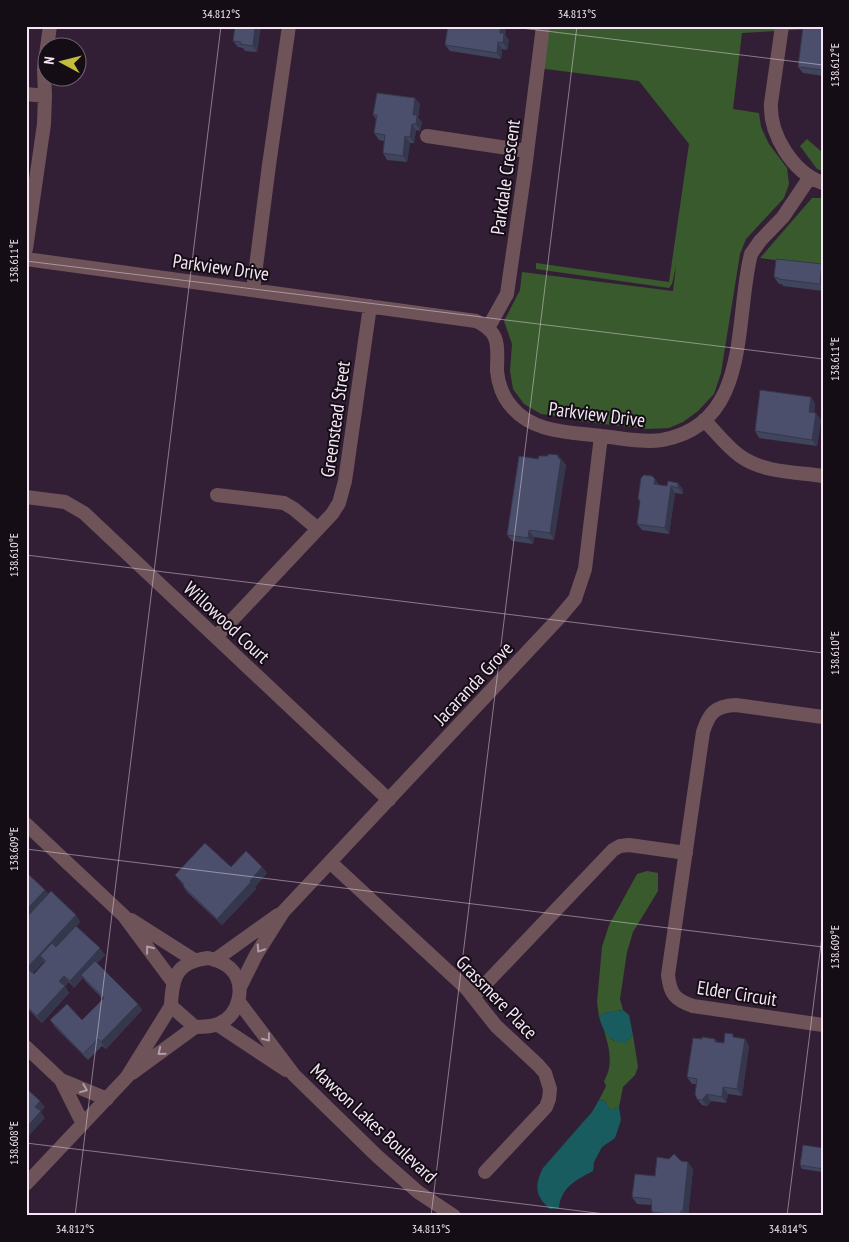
<svg xmlns="http://www.w3.org/2000/svg" width="849" height="1242" viewBox="0 0 849 1242" font-family="'PT Sans Narrow',sans-serif">
  <style>
    .green { fill: #395a2c }
    .water { fill: #185c5f }
    .lines { fill: none; stroke-linecap: round; stroke-linejoin: round }
    .minor { stroke: #6e5359; stroke-width: 14 }
    .tertiary { stroke: #6e5359; stroke-width: 14 }
    .wall { fill: #41445d; fill-rule: evenodd }
    .shaded-wall { fill: #35374c }
    .building { fill: #4c4f6c; stroke: #35374c }
    .oneway { stroke: #b19ca7 }
    .ticks { fill: none; stroke: #f4e6f5; stroke-width: 1; stroke-opacity: 0.45 }
    .labels { text-anchor: middle; dominant-baseline: central; stroke-width: 4; stroke-linejoin: round; paint-order: stroke }
    .street-label { font-size: 19px; fill: #f4e6f5; stroke: #150d16 }
    .neatline { fill: none; stroke: #f4e6f5; stroke-width: 2 }
    .ticks-label { font-size: 12px; text-anchor: middle; fill: #f4e6f5 }
  </style>
  <rect width="100%" height="100%" fill="#331f35"/>
  <path class="green" d="M542,26H823L811,29L742,33L733,109L759,113L761,127L769,144L787,168L789,184L784,198L746,239L740,254L721,373L714,394L698,411L683,422L669,428L647,429L578,421V419L541,414L524,404L513,389L510,371L512,344L504,321L520,290L522,272L673,291L676,266L672,284L669,288L536,269V263L669,282L689,144L639,81L538,68Z
    M807,139L823,153V171L817,169L800,146Z
    M812,198H823V267L760,258Z
    M647,871L658,873V891L633,932L627,952L620,999L623,1010L604,1013L599,1017L597,1002L602,947L609,925L637,874Z
    M604,1030L612,1040L625,1043L633,1035L638,1067L635,1075L623,1087L619,1107L610,1110L605,1101L599,1100L606,1086L604,1081C614,1065 609,1047 604,1030Z"/>
  <path class="water" d="M623,1010L629,1015L633,1035L625,1043C608,1042 604,1032 599,1017L604,1013Z
    M599,1100L605,1101L610,1110L619,1107L621,1120L615,1138L602,1147L594,1162L593,1171C576,1180 561,1187 559,1208L550,1209C535,1196 534,1186 543,1168L592,1112Z"/>
  <g class="lines">
    <path class="minor" d="M782,26L771,103C769,134 793,173 823,183
      M26,94L45,96
      M427,136L527,151
      M26,249L44,124L45,96L44,69L50,26
      M26,259L476,321C502,333 497,347 497,371C498,383 503,397 511,406C532,433 570,432 601,436C621,438 642,443 662,440C752,424 734,320 751,254L760,241L783,217L810,177
      M253,290L269,165L289,26
      M488,328L507,294L525,169L543,26
      M704,420C716,432 726,446 740,456C764,473 795,472 823,476
      M217,495L284,503L294,509L318,529
      M26,497L65,502L84,513L389,800
      M216,637L332,514L339,503L345,481L370,306
      M823,717L736,705C715,706 709,713 703,732L668,975C670,994 675,1000 693,1006L823,1025
      M330,862L466,988L496,1026L538,1065L545,1073L550,1089L549,1099L546,1107L485,1172
      M215,960L278,915
      M240,987L256,955L283,912L559,618L575,599L585,569L601,436
      M473,997L613,850L620,846L629,845L686,853
      M26,1047L61,1080L83,1124
      M132,1073L195,1027
      M61,1080L107,1099
      M26,1184L127,1077L171,1006"/>
    <path class="tertiary" d="M26,824L124,916L173,982
      M131,920L194,960
      M208,958C217,960 223,962 230,968C247,984 240,1016 218,1024C211,1027 202,1027 195,1027L171,1006C172,976 177,962 208,958Z
      M239,1002L294,1075L377,1156L418,1192L454,1216
      M218,1025L286,1070"/>
  </g>
  <path class="wall" d="M261,26L257,52L245,51L243,48L238,47L233,41Z
    M448,26H504L506,29L505,35L509,40L507,50L502,49L501,59L450,51L445,45Z
    M823,26V76L803,73L798,67L806,28Z
    M420,104L418,118L422,122L420,131L416,130L414,143H410L407,162L387,160L383,153L384,141L379,140L374,133L376,119L373,115Z
    M823,265V291L783,286L782,284H779L774,277Z
    M811,397L815,404L814,413L821,420L817,446L759,438L755,431Z
    M560,459L566,465L554,540L534,537L533,544L512,541L507,535Z
    M668,481L683,489V494L675,493L669,534L642,530L637,524L640,502L638,499L659,485L667,486Z
    M231,867H262L267,873L255,887L256,889L222,925L187,892L183,886V885L175,875Z
    M26,872L45,890L48,894L76,915L80,922L76,926L105,955L97,963L138,1004L142,1010L106,1049L102,1046L88,1060L55,1027L50,1020H82L103,999L86,982L83,978L74,988L69,982L65,986L69,993L42,1023L26,1007ZM44,961V962L34,974L33,973Z
    M736,1038L745,1039L749,1046L742,1096L728,1094L726,1103L711,1101L707,1106L702,1105L697,1099L696,1084H692L687,1077L715,1039L717,1042L724,1043Z
    M823,1148V1172L802,1169L800,1165Z
    M681,1161L693,1169L688,1216H655L652,1212L651,1205L637,1204L632,1197L655,1176Z"/>
  <path class="shaded-wall" d="M255,26H261L257,52L253,46Z
    M499,26H504L506,29L505,35L509,40L507,50L503,43L500,33Z
    M498,42L502,49L501,59L497,53Z
    M415,98L420,104L418,118L422,122L420,131L416,124L413,115Z
    M412,124L416,130L414,143L410,137Z
    M405,136L410,143L407,162L403,156Z
    M822,264L823,265V289L820,284Z
    M811,397L815,404L813,419L809,412Z
    M816,413L821,420L817,446L812,440Z
    M558,455L566,465L554,540L550,533Z
    M655,479L660,486L654,484Z
    M678,483L683,489V494L678,488Z
    M671,486L675,493L669,534L665,528Z
    M529,530L534,537L533,544L528,538Z
    M262,867L267,873L255,887L256,889L222,925L217,919Z
    M45,890L50,896L26,922V910Z
    M76,915L80,922L45,960L40,956L44,961L26,980V969Z
    M100,948L105,955L84,978L81,975L83,978L74,988L70,981Z
    M64,976L69,982L65,986L69,993L42,1023L37,1016L59,981Z
    M138,1004L142,1010L106,1049L101,1042Z
    M745,1039L749,1046L742,1096L737,1089Z
    M723,1087L728,1094L726,1103L722,1097Z
    M707,1094L711,1101L707,1106L702,1100Z
    M40,1101L45,1107L41,1112L45,1118L26,1139V1128L35,1107Z
    M688,1162L693,1169L688,1216H686L683,1211Z"/>
  <path class="building" d="M235,26H255L253,46L240,44L241,42L233,41Z
    M448,26H500V33H504L503,43L498,42L497,53L445,45Z
    M806,26H823V70L798,67L803,27L806,28Z
    M377,93L415,98L413,115H417L416,124H412L410,137L405,136L403,156L383,153L385,135L374,133L377,115H373Z
    M776,259L822,264L820,284L778,279L779,278L774,277Z
    M760,390L811,397L809,412L816,413L812,440L755,431Z
    M548,454L558,455V458L561,459L550,533L529,530L528,538L507,535L519,456L538,459L539,456H548Z
    M644,475L652,476L655,479L654,484L667,486L668,481L678,483V488L671,486L665,528L637,524L640,500L638,499L641,478Z
    M205,843L231,867L246,851L262,867L250,881L251,882L217,919L183,886L184,884L175,875Z
    M26,872L45,890L26,910Z
    M51,891L76,915L26,969V918Z
    M76,926L100,948L70,981L64,976L59,981L65,986L37,1016L26,1006V970L28,969L34,974L46,961L40,956L52,943L56,947Z
    M95,961L138,1004L101,1042L98,1039L83,1054L50,1020L67,1004L82,1020L104,998L81,975Z
    M725,1033L733,1034V1037L745,1039L737,1089L723,1087L722,1097L707,1094L702,1100L697,1099L695,1094L697,1079L687,1077L693,1038L702,1039V1037L715,1039V1042L724,1043Z
    M26,1088L40,1101L35,1107L41,1111L26,1128Z
    M803,1145L823,1148V1169L800,1165Z
    M674,1154L681,1161L688,1162L683,1211H681V1215L652,1212L651,1199L632,1197L635,1174L655,1176L657,1157L669,1159Z"/>
  <defs><path id="oneway-chevron" d="M-2-3.5L2.5 0L-2 3.5" fill="none" stroke-width="1.6" stroke-linecap="round" stroke-linejoin="round" transform="scale(1.25)"/></defs>
  <g class="oneway">
    <use href="#oneway-chevron" transform="translate(149 949) rotate(-128)"/>
    <use href="#oneway-chevron" transform="translate(260 949) rotate(123)"/>
    <use href="#oneway-chevron" transform="translate(267 1038) rotate(52)"/>
    <use href="#oneway-chevron" transform="translate(161 1052) rotate(141)"/>
    <use href="#oneway-chevron" transform="translate(84 1089) rotate(22)"/>
  </g>
  <path class="ticks" d="M505,26L823,65M26,261L823,359M26,555L823,653M26,849L823,947M26,1143L621,1216M75,1216L221,26M431,1216L577,26M787,1216L823,928"/>
  <g class="labels">
    <g class="street-label">
      <text transform="translate(505 177) rotate(-82)">Parkdale Crescent</text>
      <text transform="translate(221 267) rotate(8)">Parkview Drive</text>
      <text transform="translate(597 414) rotate(7)">Parkview Drive</text>
      <text transform="translate(335 419) rotate(-82)">Greenstead Street</text>
      <text transform="translate(227 622) rotate(43)">Willowood Court</text>
      <text transform="translate(473 683) rotate(-47)">Jacaranda Grove</text>
      <text transform="translate(737 993) rotate(9)">Elder Circuit</text>
      <text transform="translate(497 997) rotate(46)">Grassmere Place</text>
      <text transform="translate(374 1123) rotate(43)">Mawson Lakes Boulevard</text>
    </g>
  </g>
  <rect width="849" height="1242" fill="none" stroke="#150d16" stroke-width="55"/>
  <g transform="translate(62 62) rotate(277)"><circle r="24" fill="#150d16" stroke="#6e646f"/>
  <path d="M0-4L9 19L0 12L-9 19Z" fill="#c4bc3d"/>
  <text y="-8" font-size="14" font-weight="bold" text-anchor="middle" fill="#f4e6f5">N</text>
  </g>
  <rect x="28" y="28" width="794" height="1186" class="neatline"/>
  <g class="ticks-label">
    <text x="221" y="18">34.812°S</text>
    <text x="577" y="18">34.813°S</text>
    <text transform="translate(835 65) rotate(-90)" y="4">138.612°E</text>
    <text transform="translate(14 261) rotate(-90)" y="4">138.611°E</text>
    <text transform="translate(835 359) rotate(-90)" y="4">138.611°E</text>
    <text transform="translate(14 555) rotate(-90)" y="4">138.610°E</text>
    <text transform="translate(835 653) rotate(-90)" y="4">138.610°E</text>
    <text transform="translate(14 849) rotate(-90)" y="4">138.609°E</text>
    <text transform="translate(835 947) rotate(-90)" y="4">138.609°E</text>
    <text transform="translate(14 1143) rotate(-90)" y="4">138.608°E</text>
    <text x="75" y="1233">34.812°S</text>
    <text x="431" y="1233">34.813°S</text>
    <text x="788" y="1233">34.814°S</text>
  </g>
</svg>
